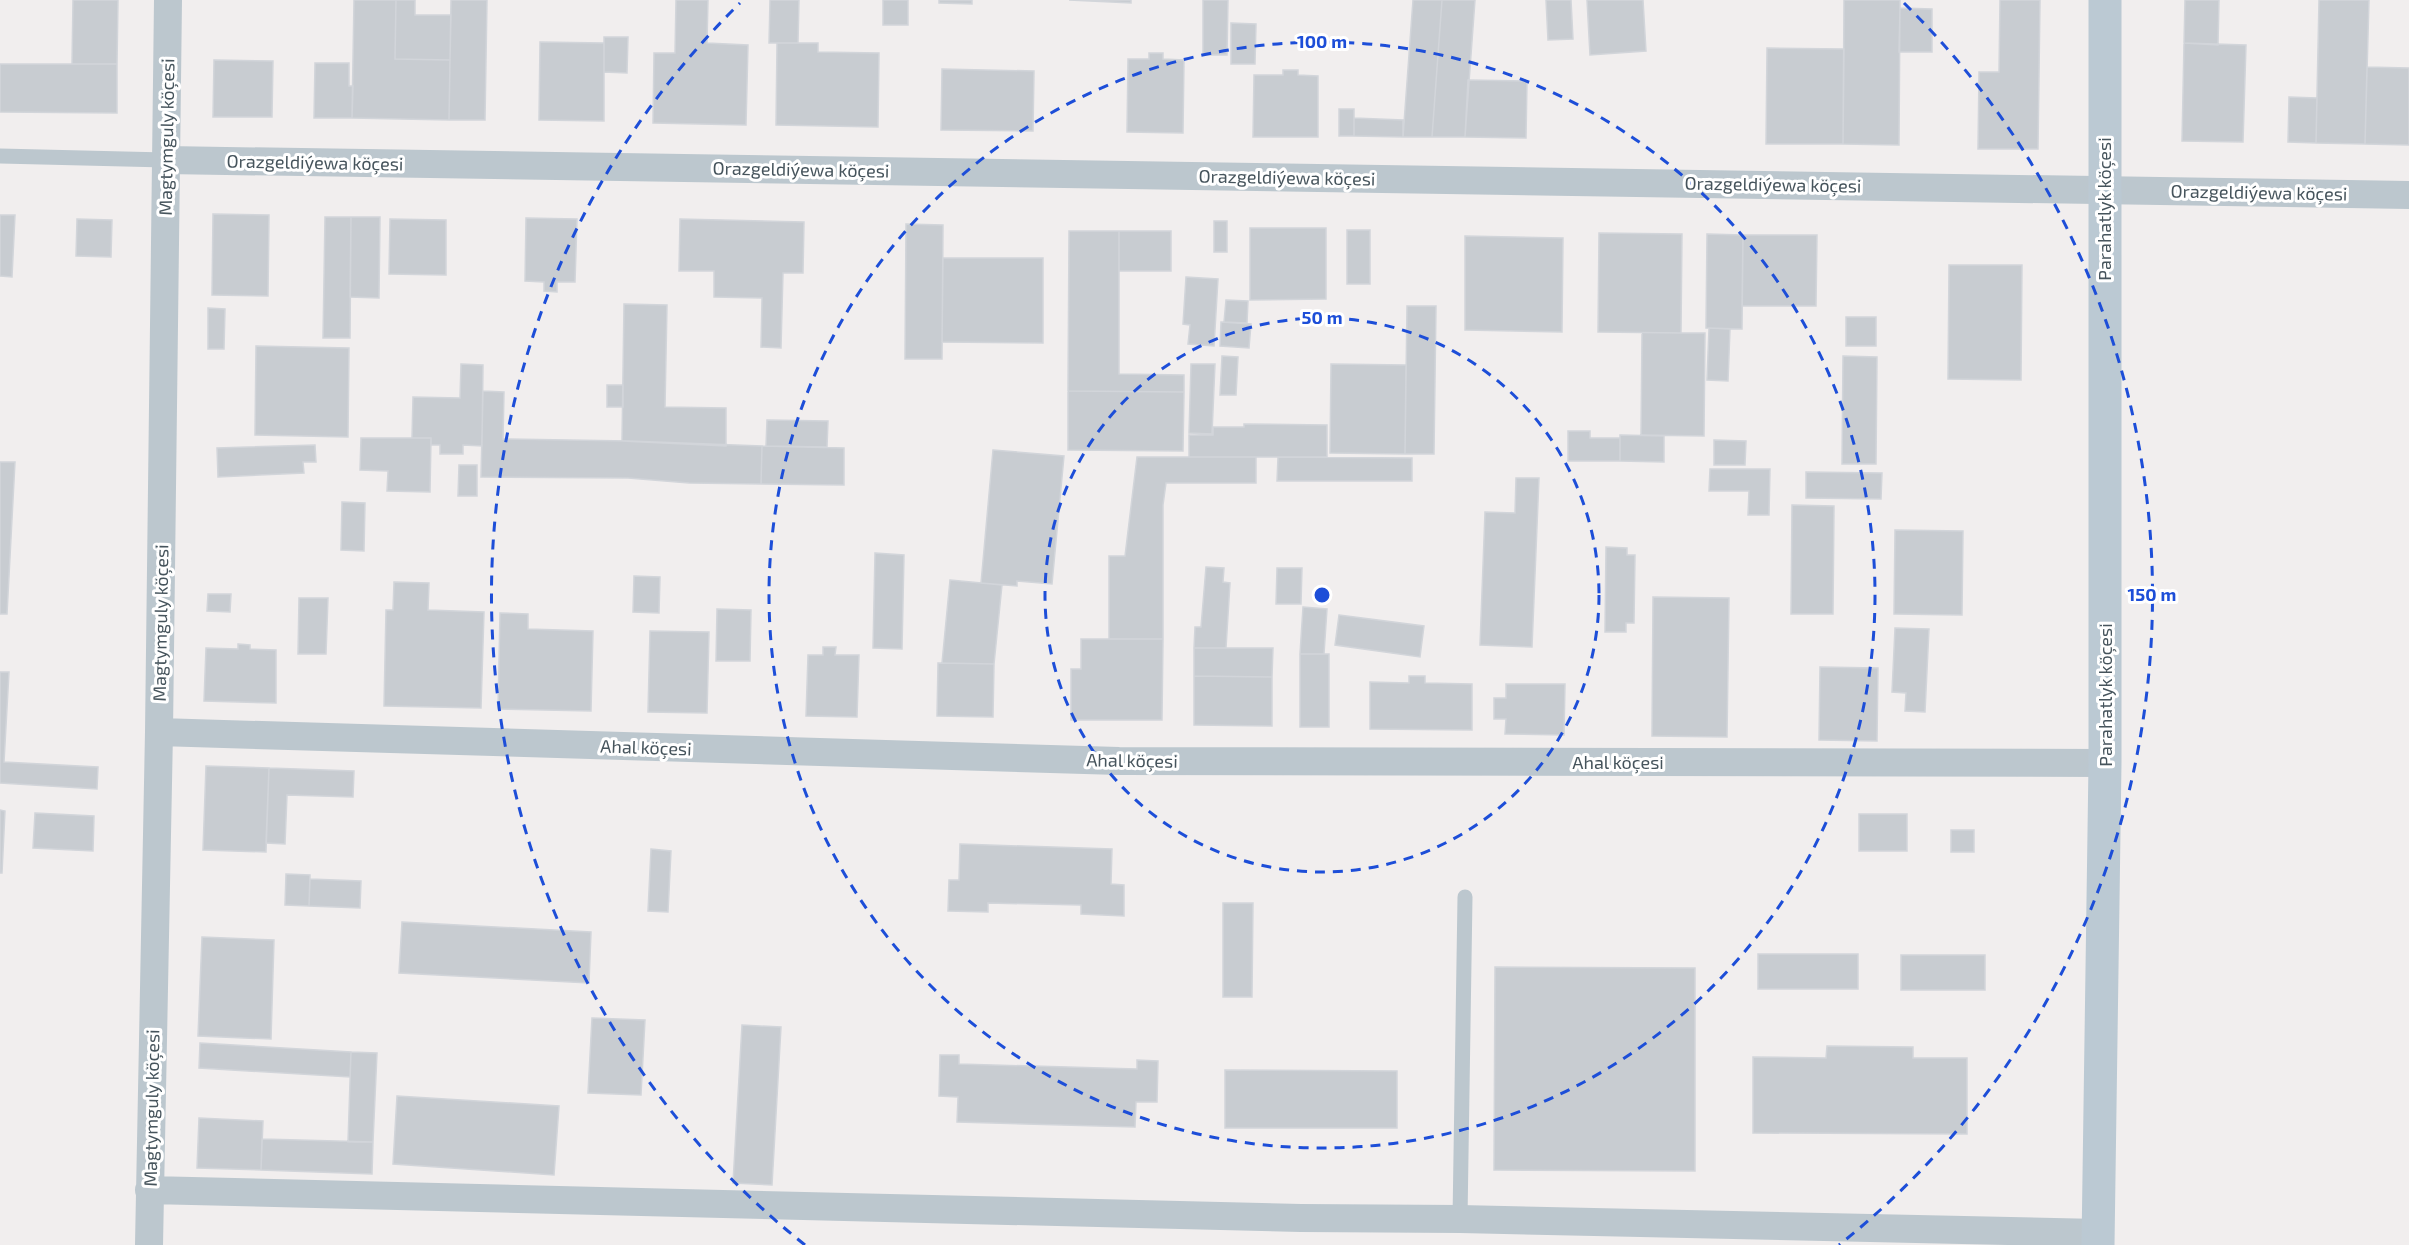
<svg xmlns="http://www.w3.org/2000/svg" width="2409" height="1245" viewBox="0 0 2409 1245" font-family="'Exo 2',sans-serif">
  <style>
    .building { fill: #c8ccd1; stroke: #d2d5da; stroke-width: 1.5 }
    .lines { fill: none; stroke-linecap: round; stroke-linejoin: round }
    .lane { stroke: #bcc7ce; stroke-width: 15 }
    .street { stroke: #bcc7ce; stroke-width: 28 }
    .secondary { stroke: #bbc9d3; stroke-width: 33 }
    .ring { fill: none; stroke: #1d4ed8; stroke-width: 3; stroke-dasharray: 10 8 }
    .labels { text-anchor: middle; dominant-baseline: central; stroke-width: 6; stroke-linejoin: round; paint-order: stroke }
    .street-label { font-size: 18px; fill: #46545c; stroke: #fff }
    .centre { fill: #1d4ed8; stroke: #fff; stroke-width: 3 }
    .ring-label { font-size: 18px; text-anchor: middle; font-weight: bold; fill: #1d4ed8; stroke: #fff; stroke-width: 6; stroke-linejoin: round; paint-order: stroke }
  </style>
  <rect width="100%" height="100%" fill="#f1eeee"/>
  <path class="building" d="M73,0H118L117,64H72Z
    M354,0H396L395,59L450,60L449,120L352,118Z
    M396,0H415V15H451L450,60L395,59Z
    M451,0H487L485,120H449Z
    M676,0H708L707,43L748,45L746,125L653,123L654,53H675Z
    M770,0H799L798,43H769Z
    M883,0H908V25H883Z
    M939,0H972V4L939,3Z
    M1069,0H1131V3Z
    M1203,0H1228L1227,55H1203Z
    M1413,0H1442L1432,137H1403Z
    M1442,0H1475L1465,137H1432Z
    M1546,0H1571L1573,39L1548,40Z
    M1587,0H1643L1646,51L1590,55Z
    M1844,0H1900L1899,145L1843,144Z
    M2000,0H2040L2038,149H1978L1979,72H1999Z
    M2185,0H2219L2218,45L2184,43Z
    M2319,0H2369L2365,144L2316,143Z
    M1900,8L1932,9V52H1899Z
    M1231,23L1256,24L1255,64H1231Z
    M604,37H628L627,73L604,72Z
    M540,42L604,43V121L539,120Z
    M777,43H818V52L879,53L878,127L776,125Z
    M2184,43L2246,45L2243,142L2182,141Z
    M1767,48L1844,49L1843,144H1766Z
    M1149,53H1163V59L1184,60L1183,133L1127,132L1128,59H1149Z
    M214,60L273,61L272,117H213Z
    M315,63H349V86H353L352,118H314Z
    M0,64H117V113L0,112Z
    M2367,67L2409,68V145L2365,144Z
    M942,69L1034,71L1033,131L941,130Z
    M1283,70H1298V75L1318,76V137H1253L1254,75H1283Z
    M1468,80L1527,81L1526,138L1465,137Z
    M2289,97L2317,98L2316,143L2288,142Z
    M1339,109H1354V136H1339Z
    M1354,118L1403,120V137L1354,136Z
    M213,214L269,215L268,296L212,295Z
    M0,215H15L12,277L0,276Z
    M325,217H351L350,338H323Z
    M351,217H380L379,298L350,297Z
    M526,218L577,219L575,282H557V292L544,291V282L525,281Z
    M77,219L112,220L111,257L76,256Z
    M390,219L446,220V275L389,274Z
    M680,219L804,222L803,273H783L781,348L761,347L762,298L714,297V271H679Z
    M1214,221H1227V252H1214Z
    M906,224L943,225L942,359H905Z
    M1250,228H1326V299L1250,300Z
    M1347,230H1370V284H1347Z
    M1069,231H1119V374L1184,375V392L1068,391Z
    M1119,231H1171V271H1119Z
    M1599,233L1682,234L1681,333L1598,332Z
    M1707,234L1743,235L1742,329L1706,328Z
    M1743,235H1817L1816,306H1742Z
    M1465,236L1563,238L1562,332L1465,330Z
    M943,258H1043V343L942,342Z
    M1949,265H2022L2021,380L1948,379Z
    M1186,277L1218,279L1214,346L1188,344L1190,325L1183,324Z
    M1226,300L1248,301L1247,323L1224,322Z
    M624,304L667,305L665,407L726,408V446L622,441Z
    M1407,306H1436L1434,454H1405Z
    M208,308L225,309L224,349H208Z
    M1846,317H1876V346H1846Z
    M1221,322L1251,324L1249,348L1220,346Z
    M1709,328L1730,329L1728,381L1707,380Z
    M1642,333H1705L1704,436L1641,435Z
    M256,346L349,348L348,437L255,435Z
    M1222,356L1238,357L1236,395H1220Z
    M1843,356L1877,357L1876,464H1842Z
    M461,364L483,365L482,446L463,445V454H440V445H431V438H412L413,397L460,398Z
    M1191,364H1215L1212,434L1189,433Z
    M1331,364L1406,365L1405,454L1330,453Z
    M607,385H623V407H607Z
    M483,391L504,392L503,439L629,441L762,446L761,484L689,483L628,478L481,477Z
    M1068,391L1184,392L1183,451L1068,450Z
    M767,420L828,421L827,447L766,446Z
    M1244,424L1327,425V457H1189V435H1213V427H1244Z
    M1568,431H1590V438H1620V461H1568Z
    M1620,435L1664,436V462L1620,461Z
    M361,438H431L430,492L387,491L388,471L360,470Z
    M1714,440L1746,441L1745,465H1714Z
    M315,445L316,462H303L304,473L218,477L217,448Z
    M762,446L844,448V485L761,484Z
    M993,450L1064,456L1052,584L1017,581V586L981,583Z
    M1137,457H1256V483H1166L1163,505V639H1109V556H1125Z
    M1278,457L1412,458V481H1277Z
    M0,462H15L7,614H0Z
    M459,465H477V496H458Z
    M1710,469H1770L1769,515H1748L1749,491H1709Z
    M1806,472L1882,473L1881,499L1806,498Z
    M1516,478H1539L1532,647L1480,645L1485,512L1515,513Z
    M342,502L365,503L364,551L341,550Z
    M1792,505L1834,506L1833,614H1791Z
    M1895,530L1963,531L1962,615L1894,614Z
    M1606,547L1627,548V555H1635L1634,623H1626V632H1605Z
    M875,553L904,555L902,649L873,648Z
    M1206,567L1224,568L1223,582L1230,583L1226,648H1194L1195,627H1201Z
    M1277,568H1302L1301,604H1276Z
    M634,576L660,577L659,613L633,612Z
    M950,580L1002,585L994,664L942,663Z
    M394,582L429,583L428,610L484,612L481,708L384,706L386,610H393Z
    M208,594H231L230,612L207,611Z
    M1653,597L1729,598L1727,737L1652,736Z
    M299,598H328L326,654H298Z
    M1303,607L1327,609L1324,654H1300Z
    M717,609L751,610L750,661H716Z
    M500,613L528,614V629L593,631L591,711L498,709Z
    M1339,615L1424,626L1420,657L1335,645Z
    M1895,628L1929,629L1925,712L1905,711L1906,693L1892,692Z
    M650,631L709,632L707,713L648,712Z
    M1081,639H1163L1162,720H1071V669H1081Z
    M238,644L250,645V649L276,650V703L204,701L206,648L238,649Z
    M823,647H836L835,655H859L857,717L806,716L808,655H823Z
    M1194,648H1273L1272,677L1194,676Z
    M1300,654H1329V727H1300Z
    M938,663L994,664L993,717L937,716Z
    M1820,667L1878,668L1877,741L1819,740Z
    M0,672H9L4,762L98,767L97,789L0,783Z
    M1194,676L1272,677V726L1194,725Z
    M1409,676H1425V683L1472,684V730L1370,729V682L1409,683Z
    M1506,684H1565L1564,735L1505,734L1506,719H1494V698H1506Z
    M206,766L269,768L266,852L203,850Z
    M269,768L354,771L353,797L287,795L285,844L266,843Z
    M0,810L5,811L2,873H0Z
    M35,813L94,816L93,851L33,848Z
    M1859,814H1907V851H1859Z
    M1951,830H1974V852H1951Z
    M960,844L1112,849L1111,884L1124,885V916L1081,914V905L988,903V912L948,911L949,880H959Z
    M651,849L671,851L668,912L648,911Z
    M286,874L310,875L309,906L285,905Z
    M310,879L361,881L360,908L309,906Z
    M1223,903H1253L1252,997H1223Z
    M402,922L591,932L589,983L399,973Z
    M202,937L274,940L271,1039L198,1036Z
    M1758,954H1858V989H1758Z
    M1901,955H1985V990H1901Z
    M1495,967L1695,968V1171L1494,1170Z
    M592,1018L645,1020L641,1095L588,1093Z
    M742,1025L781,1027L772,1185L733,1183Z
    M200,1043L351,1052L350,1077L199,1068Z
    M1827,1046L1913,1047V1058H1967V1134L1753,1133V1057L1826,1058Z
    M351,1052L377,1053L373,1142H348Z
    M940,1055H959V1064L1137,1069V1060L1158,1061L1157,1102H1136L1135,1127L957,1122L958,1097L939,1096Z
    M1225,1070L1397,1071V1128H1225Z
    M397,1096L559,1106L554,1175L393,1164Z
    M199,1118L263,1121L261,1170L197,1168Z
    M262,1139L373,1142L372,1174L261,1170Z"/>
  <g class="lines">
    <path class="lane" d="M0,156L166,160
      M1460,1219L1465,897"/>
    <path class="street" d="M166,160L2409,195
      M159,732L1119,761L2105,763
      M149,1190L1301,1218L1460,1219L2099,1233
      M149,1245L159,732L168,0"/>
    <path class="secondary" d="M2098,1245L2105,763V0"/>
  </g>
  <g class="ring">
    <circle cx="1322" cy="595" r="277"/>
    <circle cx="1322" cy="595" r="553"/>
    <path d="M805 1245A830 830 0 0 1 740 3M1904 3A830 830 0 0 1 1839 1245"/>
  </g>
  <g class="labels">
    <g class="street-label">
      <text transform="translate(166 137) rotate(-89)">Magtymguly köçesi</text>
      <text transform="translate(315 162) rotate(1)">Orazgeldiýewa köçesi</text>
      <text transform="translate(801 169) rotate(1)">Orazgeldiýewa köçesi</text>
      <text transform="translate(1287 177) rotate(1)">Orazgeldiýewa köçesi</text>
      <text transform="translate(1773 184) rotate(1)">Orazgeldiýewa köçesi</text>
      <text transform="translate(2259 192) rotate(1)">Orazgeldiýewa köçesi</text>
      <text transform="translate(2104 209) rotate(-90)">Parahatlyk köçesi</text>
      <text transform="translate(160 623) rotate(-89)">Magtymguly köçesi</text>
      <text transform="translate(2105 695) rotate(-90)">Parahatlyk köçesi</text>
      <text transform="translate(646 747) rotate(2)">Ahal köçesi</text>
      <text transform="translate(1132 760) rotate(1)">Ahal köçesi</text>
      <text x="1618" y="762">Ahal köçesi</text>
      <text transform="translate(151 1108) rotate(-89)">Magtymguly köçesi</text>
    </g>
  </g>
  <circle cx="1322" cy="595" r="9" class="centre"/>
  <g class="ring-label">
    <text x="1322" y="48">100 m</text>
    <text x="1322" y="324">50 m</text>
    <text x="2152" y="601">150 m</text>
  </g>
</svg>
